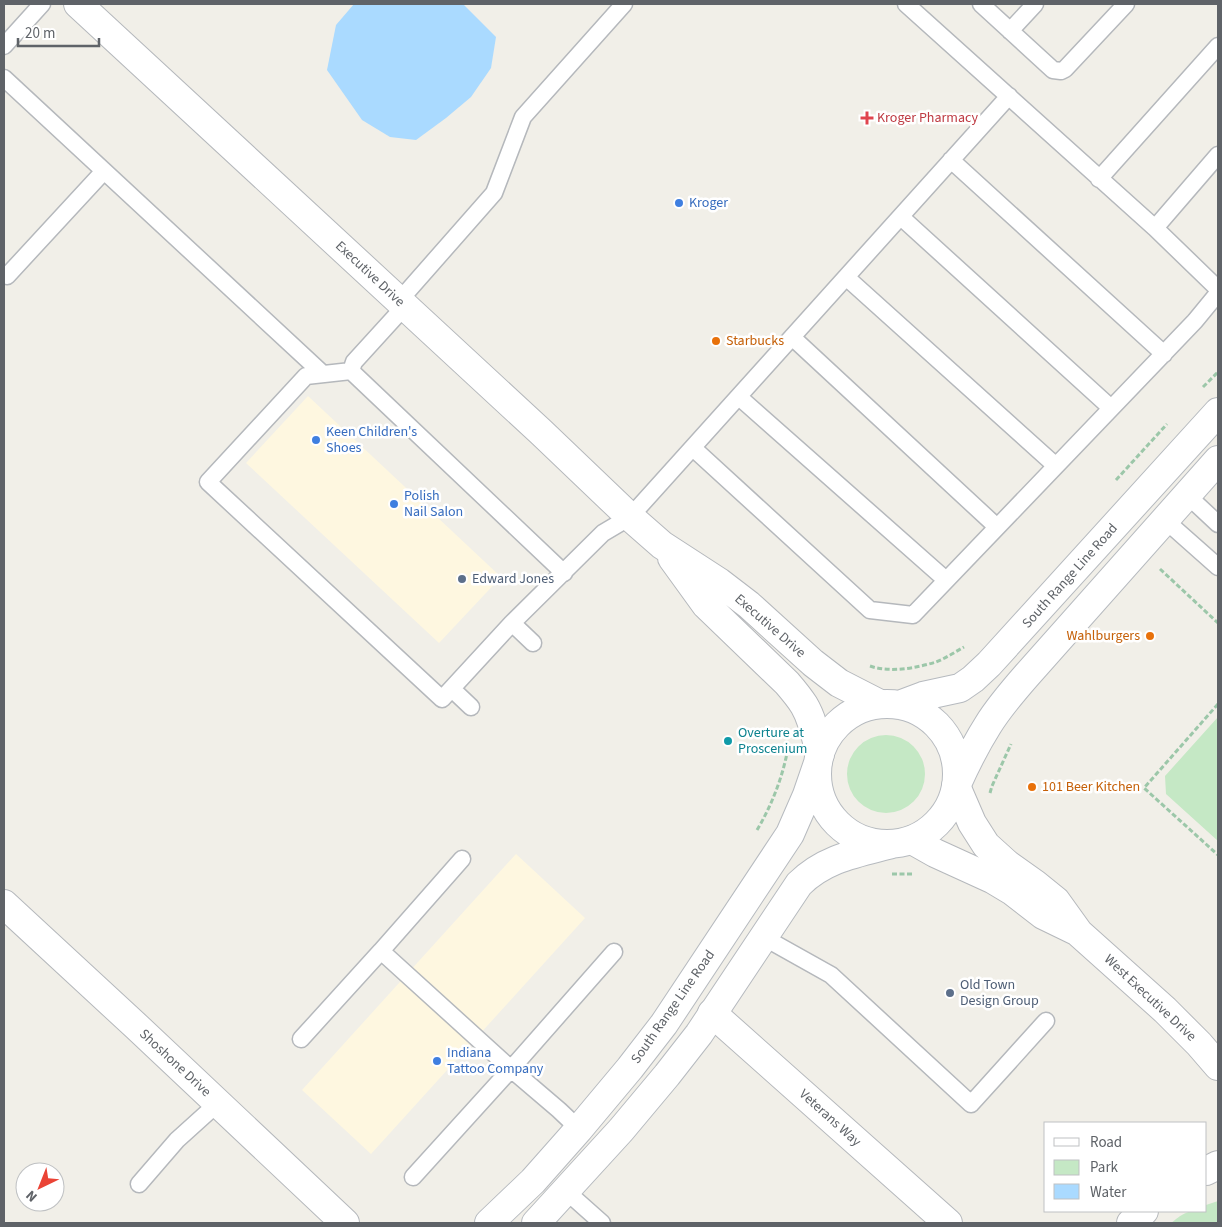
<svg xmlns="http://www.w3.org/2000/svg" width="1222" height="1227" viewBox="0 0 1222 1227" font-family="'Source Sans 3',sans-serif">
  <style>
    .commercial { fill: #fef7e0 }
    .green { fill: #c5e8c5 }
    .water { fill: #aadaff }
    .lines { fill: none; stroke-linecap: round; stroke-linejoin: round }
    .service-casing { stroke: #b5b8bc; stroke-width: 19 }
    .minor-casing { stroke: #b5b8bc; stroke-width: 30 }
    .secondary-casing { stroke: #b6babf; stroke-width: 30 }
    .path { stroke: #9cc7a9; stroke-width: 3; stroke-dasharray: 5 2.5; stroke-linecap: butt }
    .service { stroke: #fff; stroke-width: 16 }
    .minor { stroke: #fff; stroke-width: 28 }
    .secondary { stroke: #fff; stroke-width: 28 }
    .health-dot { fill: #e0444e; stroke: #fff; stroke-width: 2 }
    .shop-dot { fill: #3f7fe0; stroke: #fff; stroke-width: 2 }
    .food-dot { fill: #e8710a; stroke: #fff; stroke-width: 2 }
    .service-dot { fill: #5c6f8a; stroke: #fff; stroke-width: 2 }
    .culture-dot { fill: #0f9aa8; stroke: #fff; stroke-width: 2 }
    .labels { text-anchor: middle; dominant-baseline: central; stroke-width: 5; stroke-linejoin: round; paint-order: stroke }
    .health-label { font-size: 14px; fill: #be3a42; stroke: #fff; text-anchor: start }
    .shop-label { font-size: 14px; fill: #366cbe; stroke: #fff; text-anchor: start }
    .street-label { font-size: 14px; fill: #5f6368; stroke: #fff }
    .food-label { font-size: 14px; fill: #c56008; stroke: #fff; text-anchor: start }
    .service-label { font-size: 14px; fill: #4e5e75; stroke: #fff; text-anchor: start }
    .culture-label { font-size: 14px; fill: #0d838f; stroke: #fff; text-anchor: start }
  </style>
  <rect width="100%" height="100%" fill="#f1efe8"/>
  <path class="commercial" d="M308,396L501,577L439,643L246,463Z
    M516,854L585,918L371,1154L302,1090Z"/>
  <path class="green" d="M1218,717V841L1166,794L1165,776Z
    M847 774a39 39 0 1 1 78 0a39 39 0 1 1-78 0Z
    M1218,1201V1223H1171C1186,1211 1187,1211 1206,1211V1205Z"/>
  <path class="water" d="M354,4H463L496,37L491,68L471,97L446,118L416,140L390,137L362,120L327,70L336,25Z"/>
  <g class="lines">
    <g class="service-casing">
      <path id="service" d="M906,4L1155,228
        M981,4L1053,70L1061,71L1065,69L1126,4
        M1010,31L1035,4
        M4,46L42,4
        M4,78L323,374
        M1218,155L1155,228L1218,289
        M951,160L1164,354
        M1099,179L1218,46
        M901,217L1111,408
        M7,276L104,171
        M846,277L1056,466
        M399,301L494,193L523,117L624,4
        M405,306L354,362L351,371L306,376L208,482L442,699L512,623L603,533L630,517L1009,96
        M792,337L997,527
        M351,371L564,573
        M739,397L946,580
        M693,448L870,610L913,615L1195,321L1218,293
        M1187,495L1218,524
        M1165,520L1218,567
        M512,623L533,643
        M452,689L471,707
        M462,859L381,951L511,1069L559,1110L579,1129
        M763,937L831,975L971,1104L1046,1021
        M301,1039L381,951
        M413,1177L511,1069L614,952
        M139,1184L177,1140L218,1103
        M566,1191L602,1223"/>
    </g>
    <g class="minor-casing">
      <path id="minor" d="M78,4L541,432L630,517L662,545L719,582L749,605L813,663L839,683L880,704
        M672,558L706,605L787,683C793,690 799,697 804,705C813,720 816,738 820,754
        M956,786L972,823L986,845L1007,864L1035,884L1056,901L1079,933L1165,1010L1199,1044L1218,1066
        M912,840L935,853L992,879L1012,891L1043,915L1076,931
        M4,904L136,1026L345,1223
        M712,1013L948,1223
        M1206,1171L1218,1165
        M1131,1223L1144,1211"/>
    </g>
    <g class="secondary-casing">
      <path id="secondary" d="M817 774a70 70 0 1 1 140 0a70 70 0 1 1-140 0Z
        M899,705L923,696L960,688L973,679L989,664L1218,412
        M957,784C966,764 976,744 988,725C999,707 1013,691 1027,675L1218,460
        M489,1223L533,1181L579,1129L630,1068L664,1024L790,834L807,795L818,763
        M536,1223L621,1130L667,1075L699,1034L799,884C825,858 858,853 892,844"/>
    </g>
    <path class="path" d="M1203,387L1218,372
      M1116,480L1167,424
      M1160,569L1218,623
      M870,666C890,673 916,668 936,662C946,658 955,652 964,647
      M1218,704L1144,788L1218,855
      M990,793L992,786L1011,744
      M757,830C772,805 783,776 788,748
      M892,874H914"/>
    <use href="#service" class="service"/>
    <use href="#minor" class="minor"/>
    <use href="#secondary" class="secondary"/>
  </g>
  <path class="health-dot" d="M864.5 110.5h5v5h5v5h-5v5h-5v-5h-5v-5h5z"/>
  <g class="shop-dot">
    <circle cx="679" cy="203" r="5"/>
    <circle cx="316" cy="440" r="5"/>
    <circle cx="394" cy="504" r="5"/>
    <circle cx="437" cy="1061" r="5"/>
  </g>
  <g class="food-dot">
    <circle cx="716" cy="341" r="5"/>
    <circle cx="1150" cy="636" r="5"/>
    <circle cx="1032" cy="787" r="5"/>
  </g>
  <g class="service-dot">
    <circle cx="462" cy="579" r="5"/>
    <circle cx="950" cy="993" r="5"/>
  </g>
  <circle class="culture-dot" cx="728" cy="741" r="5"/>
  <g class="labels">
    <g class="health-label">
      <text x="877" y="118">Kroger Pharmacy</text>
    </g>
    <g class="shop-label">
      <text x="689" y="203">Kroger</text>
      <text x="326" y="432">Keen Children's<tspan x="326" dy="16">Shoes</tspan></text>
      <text x="404" y="496">Polish<tspan x="404" dy="16">Nail Salon</tspan></text>
      <text x="447" y="1053">Indiana<tspan x="447" dy="16">Tattoo Company</tspan></text>
    </g>
    <g class="street-label">
      <text transform="translate(370 274) rotate(43)">Executive Drive</text>
      <text transform="translate(1070 576) rotate(-48)">South Range Line Road</text>
      <text transform="translate(770 626) rotate(41)">Executive Drive</text>
      <text transform="translate(1150 998) rotate(43)">West Executive Drive</text>
      <text transform="translate(673 1007) rotate(-55)">South Range Line Road</text>
      <text transform="translate(175 1063) rotate(43)">Shoshone Drive</text>
      <text transform="translate(830 1118) rotate(42)">Veterans Way</text>
    </g>
    <g class="food-label">
      <text x="726" y="341">Starbucks</text>
      <text x="1140" y="636" text-anchor="end">Wahlburgers</text>
      <text x="1042" y="787">101 Beer Kitchen</text>
    </g>
    <g class="service-label">
      <text x="472" y="579">Edward Jones</text>
      <text x="960" y="985">Old Town<tspan x="960" dy="16">Design Group</tspan></text>
    </g>
    <g class="culture-label">
      <text x="738" y="733">Overture at<tspan x="738" dy="16">Proscenium</tspan></text>
    </g>
  </g>
  <rect width="1222" height="1227" fill="none" stroke="#5f6368" stroke-width="10"/>
  <rect x="1044" y="1122" width="162" height="90" fill="#ffffff" stroke="#bfc1c3"/>
  <rect x="1054" y="1138" width="25" height="8" fill="#ffffff" stroke="#bfc1c3"/>
  <text x="1090" y="1147" font-size="15" fill="#5f6368">Road</text>
  <rect x="1054" y="1160" width="25" height="15" fill="#c5e8c5" stroke="#bfc1c3"/>
  <text x="1090" y="1172" font-size="15" fill="#5f6368">Park</text>
  <rect x="1054" y="1184" width="25" height="15" fill="#aadaff" stroke="#bfc1c3"/>
  <text x="1090" y="1197" font-size="15" fill="#5f6368">Water</text>
  <g transform="translate(40 1187) rotate(223)"><circle r="24" fill="#ffffff" stroke="#bfc1c3"/>
  <path d="M0-4L9 19L0 12L-9 19Z" fill="#ea4335"/>
  <text y="-8" font-size="14" font-weight="bold" text-anchor="middle" fill="#5f6368">N</text>
  </g>
  <path d="M18 38v8h81v-8" fill="none" stroke="#5f6368" stroke-width="2.5"/>
  <text x="25" y="38" font-size="15" fill="#5f6368" stroke="#ffffff" stroke-width="4" paint-order="stroke">20 m</text>
</svg>
